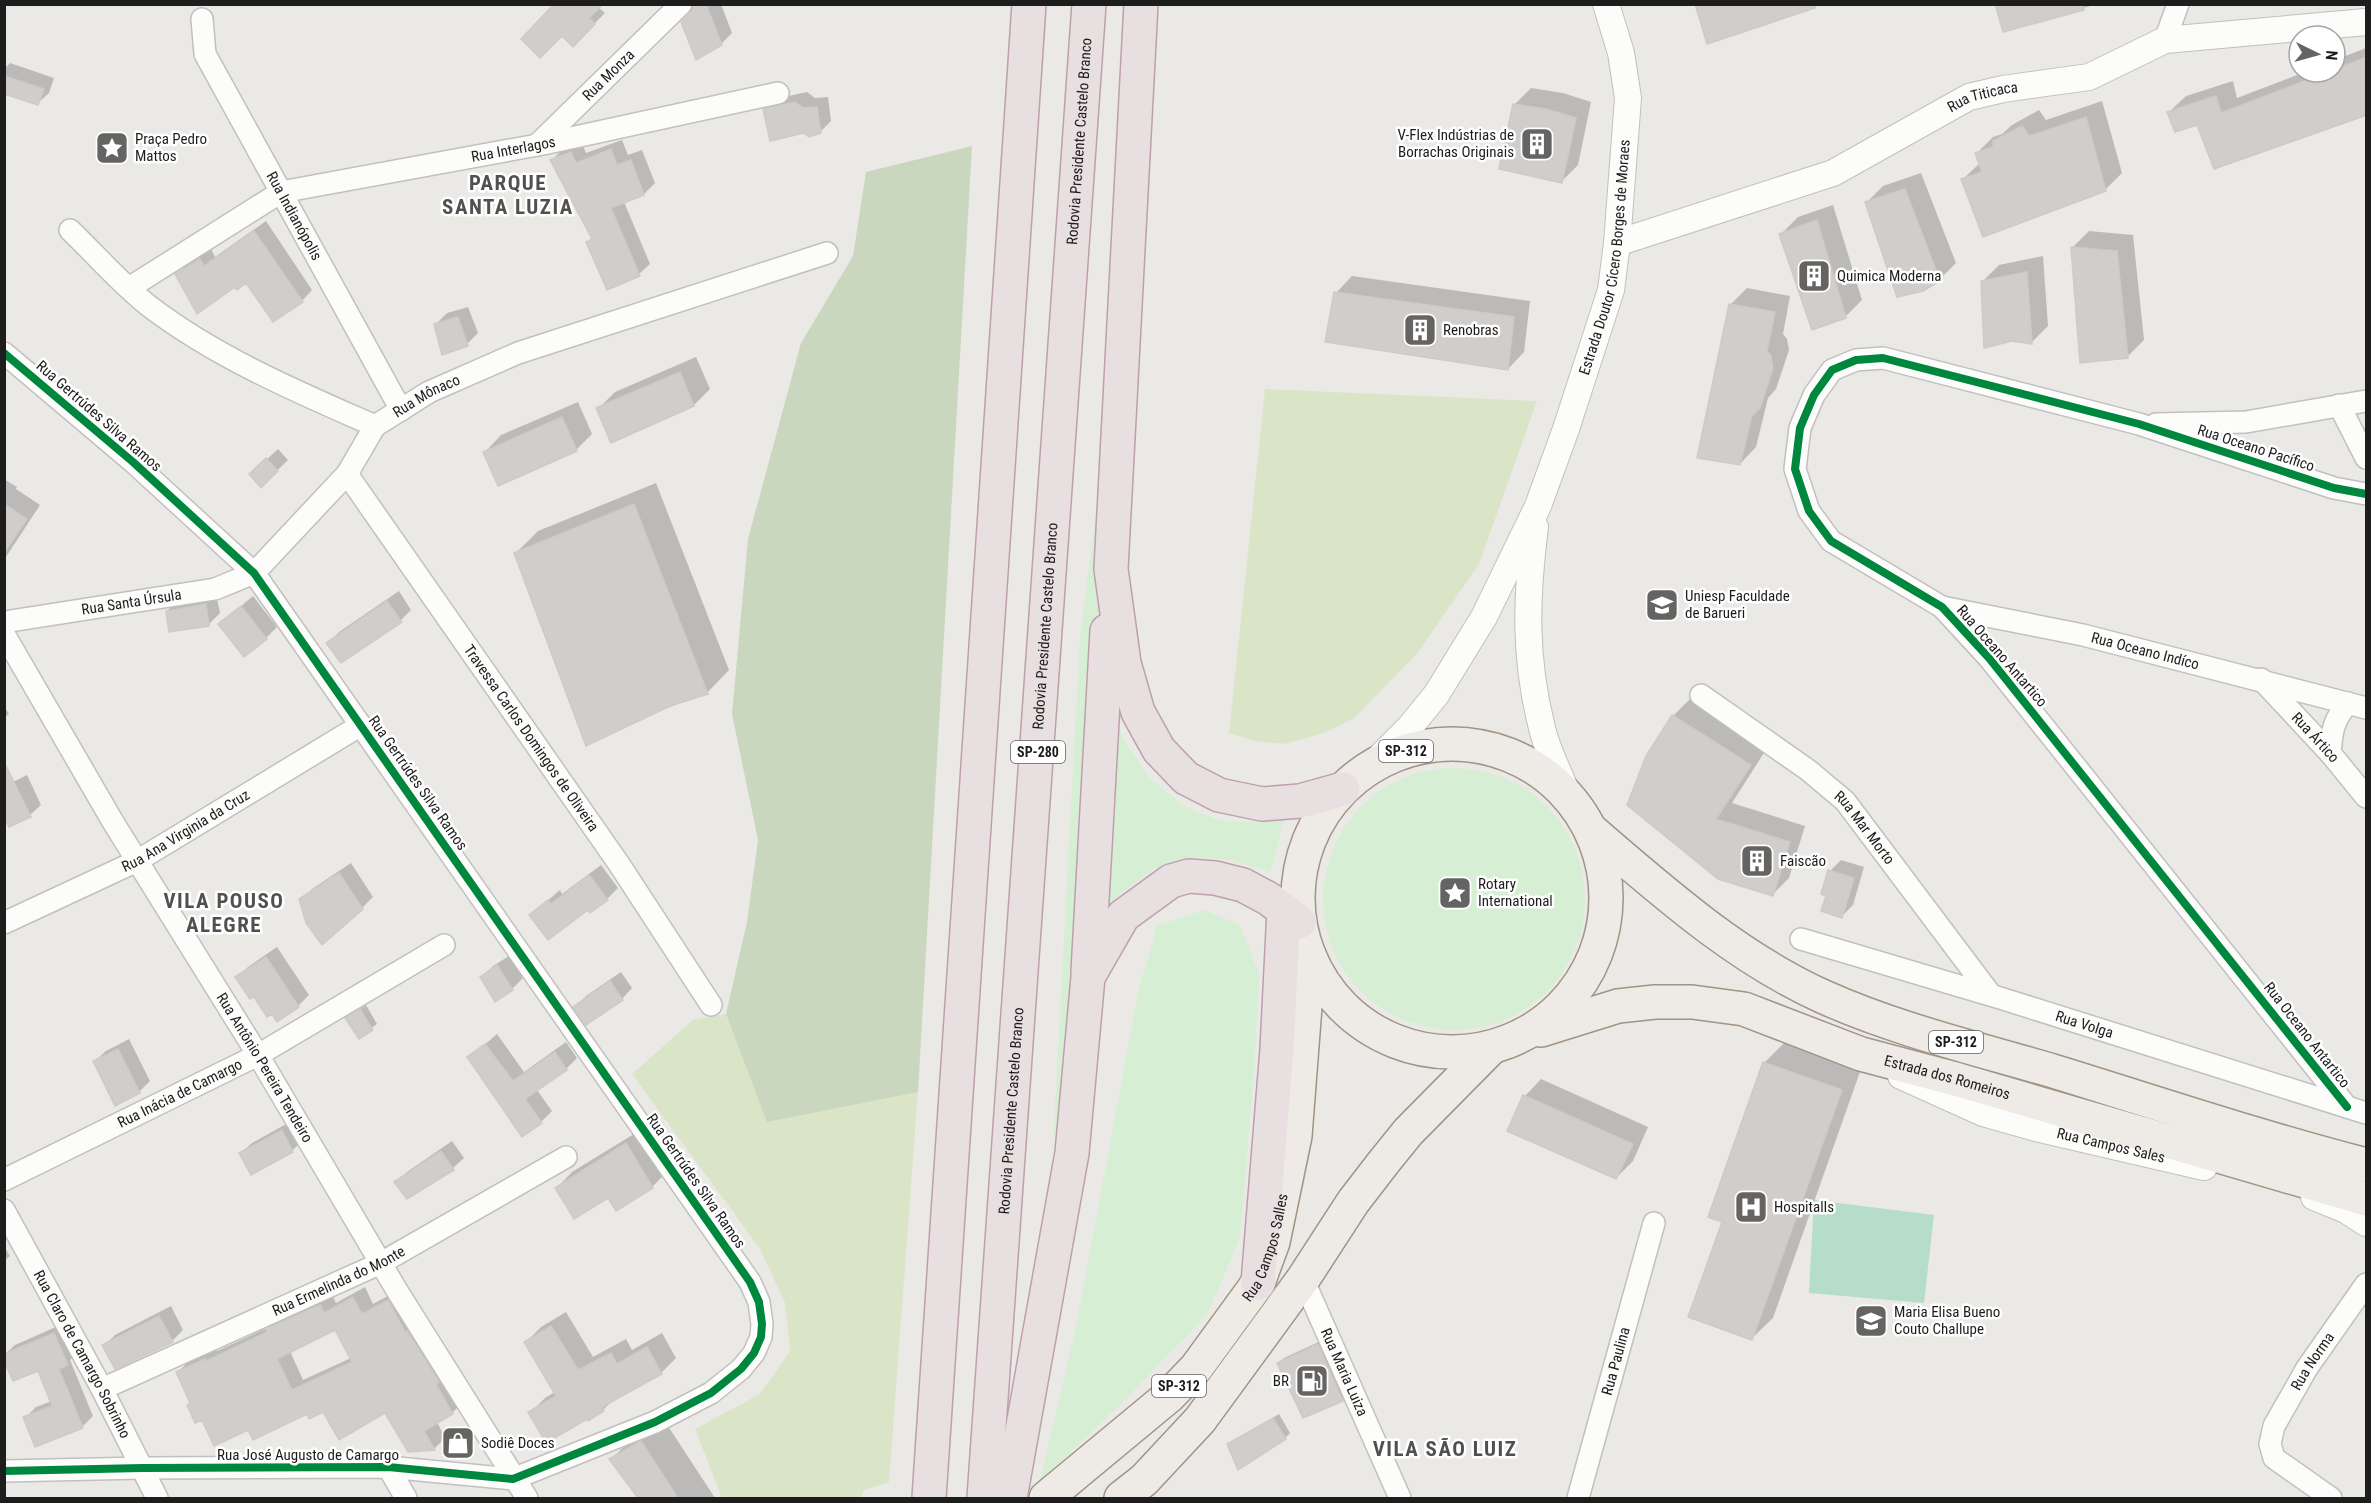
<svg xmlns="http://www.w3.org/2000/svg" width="2371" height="1503" viewBox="0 0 2371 1503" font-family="'Roboto Condensed',sans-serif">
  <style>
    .grass { fill: #dae5c8 }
    .forest { fill: #c9d7be }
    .park { fill: #d6eed4 }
    .pitch { fill: #b6ddc9 }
    .shadow { fill: #0003; fill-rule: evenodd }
    .building { fill: #d0cdcb; stroke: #cecac8; stroke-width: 1.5; fill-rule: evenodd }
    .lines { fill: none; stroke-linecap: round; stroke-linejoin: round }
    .minor-casing { stroke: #c1c0be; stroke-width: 24 }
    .tertiary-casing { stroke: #c1c0be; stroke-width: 28 }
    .primary-casing { stroke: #9f9485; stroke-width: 36 }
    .motorway-casing { stroke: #bda0ab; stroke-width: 36 }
    .minor { stroke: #fcfcfb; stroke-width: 21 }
    .tertiary { stroke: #fcfcfb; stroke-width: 26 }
    .primary { stroke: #eeeae5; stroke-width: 33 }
    .motorway { stroke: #e8dfe1; stroke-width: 33 }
    .cycleway-casing { stroke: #fff; stroke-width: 11 }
    .cycleway { stroke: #00873e; stroke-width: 8 }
    .labels { text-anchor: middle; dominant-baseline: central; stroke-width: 5; stroke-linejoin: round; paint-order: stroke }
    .shield { fill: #fff; stroke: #616161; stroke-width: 1.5 }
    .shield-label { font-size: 14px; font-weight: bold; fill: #1d1d1d }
    .street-label { font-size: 15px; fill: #1d1d1d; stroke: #fff }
    .poi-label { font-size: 15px; fill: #1d1d1d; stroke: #fff; text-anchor: start }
    .district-label { font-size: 21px; font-weight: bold; letter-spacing: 1.5px; fill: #505050; stroke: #fff }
  </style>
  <rect width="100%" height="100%" fill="#ebe9e6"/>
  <path class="grass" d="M1265,389L1537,401L1479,564L1417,654L1354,718L1324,733L1284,744L1254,741L1229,733Z
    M726,1014L767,1121L918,1092L889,1482L864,1490L861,1498H722L695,1429L760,1394L790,1351L785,1303L760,1249L632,1074L693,1020Z"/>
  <path class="forest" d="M972,146L918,1092L767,1122L726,1014L747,922L758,840L732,714L748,539L801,343L853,256L866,172Z"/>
  <path class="park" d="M1103,458L1106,684L1123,739L1150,778L1185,807L1224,822L1284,821L1270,872L1232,860L1190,857L1155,868L1118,896L1096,938L1053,1143L1080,637Z
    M1323 899a131 131 0 1 1 262 0a131 131 0 1 1-262 0Z
    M1204,910L1240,925L1259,974L1255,1060L1240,1237L1208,1313L1123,1402L1040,1481L1076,1326L1139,988L1151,949L1156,926Z"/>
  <path class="pitch" d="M1814,1200L1934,1215L1924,1303L1809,1293Z"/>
  <path class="shadow" d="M556,4L598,7L605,13L573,45Z
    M695,4H721L732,33L721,44Z
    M1997,4H2098L2004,30Z
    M2366,48V113L2198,123L2169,112L2186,96L2233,81L2237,98L2305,72H2335V60Z
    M10,63L54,78L49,93L38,103L4,92V69Z
    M1531,88L1563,93L1591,102L1578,165L1561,182L1515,104Z
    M807,92L815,98L828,97L831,121L820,132L764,110L775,99Z
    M2102,101L2122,173L2105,190L1963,179L1980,163L1976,154L1993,137L2002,134L2012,125L2039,110L2046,120Z
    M622,140L628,155L642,150L655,183L644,194L624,202L650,264L639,274L588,242L592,237L552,160L563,149L582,143L586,153Z
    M1921,173L1956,263L1939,280L1866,203L1883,186Z
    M1833,205L1862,300L1845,317L1781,234L1798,217Z
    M266,221L312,290L302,301L247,281L235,285L177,274L188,263L211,249L215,257Z
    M2089,231L2133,235L2144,340L2128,356L2072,248Z
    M2043,256L2048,326L2031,343L1982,282L1999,265Z
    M1352,276L1530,301L1524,352L1508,369L1336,293Z
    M1747,288L1790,296L1783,334L1787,339L1789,350L1776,389L1768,398L1756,447L1740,464L1730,305Z
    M468,307L478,333L467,344L436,324L447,313Z
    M696,357L710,389L694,405L598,409L615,392Z
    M578,402L592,434L576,450L485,452L501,435Z
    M278,449L288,460L261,486L251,474Z
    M4,479L17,487L16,489L40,505L4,560Z
    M656,483L729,670L707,693L641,718L516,553L538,531Z
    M399,591L411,610L401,620L328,643L339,632Z
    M216,594L220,613L209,624L167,611L178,600Z
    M253,596L277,627L266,638L220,624Z
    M1690,699L1767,748L1732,803L1805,826L1789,878L1773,894L1647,757L1673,716Z
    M4,706L9,714L4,718Z
    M27,775L41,805L30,815L7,785Z
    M1841,860L1864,867L1853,905L1842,916L1828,895L1830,871Z
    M351,863L373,897L356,914L301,900L312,889Z
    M601,865L618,888L607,899L588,908L531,915L560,890L562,894Z
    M277,947L309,995L298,1006L237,977L248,967Z
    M509,956L523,978L512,989L482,977L493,966Z
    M621,972L632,988L622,999L575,1007L586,996Z
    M366,1005L377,1024L359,1037L347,1018Z
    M497,1034L524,1072L566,1042L577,1058L566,1069L537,1090L552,1111L541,1122L469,1058Z
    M129,1039L150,1081L139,1092L95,1061L106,1051Z
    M1785,1042L1861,1069L1773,1318L1752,1338L1724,1221L1764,1063Z
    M1541,1079L1648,1127L1633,1161L1616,1178L1509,1130L1525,1096Z
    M293,1120L303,1140L292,1151L251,1173L241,1153L252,1143Z
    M642,1129L668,1171L652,1187L616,1209L609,1196L557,1188L572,1172Z
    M452,1141L464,1158L453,1168L396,1183L407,1172Z
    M4,1246L10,1256L4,1261Z
    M365,1287L373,1304L399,1290L463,1402L452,1413L437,1422L445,1438L434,1449L386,1411L324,1410L308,1412L249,1429L203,1419L191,1402L178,1372L189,1361L216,1349L217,1351L271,1326L279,1318L332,1294L336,1303ZM335,1328L351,1358L303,1380L290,1351Z
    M171,1306L183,1330L172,1341L104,1346L115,1335Z
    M566,1312L593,1357L626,1339L632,1350L662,1333L676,1358L661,1373L616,1397L603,1410L530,1413L545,1398L555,1392L526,1342L541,1327Z
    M65,1323L78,1353L70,1360L93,1416L82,1427L25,1418L36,1407L52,1401L39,1369L4,1355L15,1345Z
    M1323,1340L1347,1394L1342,1399L1279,1363L1284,1358Z
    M1279,1414L1290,1433L1285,1438L1229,1445Z
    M664,1420L715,1498H639L611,1459L634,1437Z"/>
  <path class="building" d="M554,4H603L589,18L595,24L573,47L562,36L540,58L521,39Z
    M693,4H706L722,45L696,60L681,22L690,13Z
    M1695,4H1815V8L1707,44Z
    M1995,4H2083L2084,10L2003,32Z
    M2367,57V115L2214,169L2197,125L2175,132L2167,112L2216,96L2221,113L2328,72H2335V69Z
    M4,76L44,89L38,105L4,94Z
    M795,102L803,108L817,107L821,133L809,137L804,133L770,141L763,109Z
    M1513,104L1546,109L1576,118L1562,183L1499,169Z
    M2086,117L2106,191L1983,237L1961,179L1982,172L1975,153L1993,147V141L2022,126L2029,136Z
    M611,149L617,165L631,160L644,195L611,208L640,276L607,290L586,242L592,239L550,160L571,152L576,163Z
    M1905,189L1940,281L1923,291L1897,297L1865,202Z
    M1817,220L1846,318L1812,330L1779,234Z
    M254,231L303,302L273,322L246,283L237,290L235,287L197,314L175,274L200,259L204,266Z
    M2071,247L2117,251L2128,358L2080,363Z
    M2027,272L2032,344L2012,341L1984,348L1981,281Z
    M1334,292L1514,317L1508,370L1325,342Z
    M1729,304L1775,312L1767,351L1771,356L1773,368L1760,408L1752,416L1740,465L1697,458Z
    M458,317L468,346L442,355L434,324Z
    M680,372L694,406L611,443L596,408Z
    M562,417L577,451L498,486L483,452Z
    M266,458L278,471L261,488L249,474Z
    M4,504L27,519L4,553Z
    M634,504L708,694L670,706L586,746L514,553Z
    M387,601L402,622L341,663L326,643Z
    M206,604L209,626L169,632L166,611Z
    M241,606L267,639L244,657L218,624Z
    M1672,715L1751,765L1716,819L1790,842L1773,896L1718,879L1627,805L1646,756Z
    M4,762L31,817L9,827L4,817Z
    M1828,870L1854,878L1842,918L1821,911L1826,896L1821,894Z
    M339,873L363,909L322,945L306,923L299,899Z
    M589,875L608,900L590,913L588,910L548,940L529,915L548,900L551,904Z
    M266,957L299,1007L277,1022L272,1014L267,1017L254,997L250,999L235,977Z
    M497,965L513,990L495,1002L480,977Z
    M610,981L623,1000L586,1025L573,1007Z
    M360,1009L373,1030L359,1039L345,1018Z
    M485,1044L513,1081L555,1052L567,1070L525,1099L542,1123L522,1137L467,1057Z
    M118,1049L140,1093L115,1106L93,1061Z
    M1763,1062L1842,1090L1752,1340L1688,1317L1722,1222L1708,1217Z
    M1523,1095L1633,1144L1616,1179L1507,1131Z
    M282,1130L293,1152L251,1175L239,1153Z
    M626,1143L653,1188L616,1211L608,1198L574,1219L555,1188Z
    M441,1151L454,1170L407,1199L394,1182Z
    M353,1297L362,1314L388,1300L405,1332L407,1331L439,1382L436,1384L453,1414L424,1431L435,1450L408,1452L385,1413L339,1440L323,1412L309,1419L307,1414L253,1440L248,1430L214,1446L202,1420L195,1423L187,1405L190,1403L176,1372L205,1359L206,1361L267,1332L266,1329L320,1305L324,1313ZM335,1330L352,1362L292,1390L277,1359Z
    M159,1316L173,1342L115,1369L102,1345Z
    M551,1326L578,1370L611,1353L617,1364L647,1347L662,1374L602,1407L604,1411L588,1421L587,1419L546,1443L528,1412L556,1396L524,1342Z
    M54,1333L68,1365L59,1369L83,1428L35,1447L23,1417L52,1406L38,1371L13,1381L4,1361V1354Z
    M1318,1344L1343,1401L1303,1418L1277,1363Z
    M1273,1418L1286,1439L1238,1470L1227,1444Z
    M641,1441L678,1498H638L609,1459Z"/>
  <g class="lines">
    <g class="minor-casing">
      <g id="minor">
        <path id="s1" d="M202,19L205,54L401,410"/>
        <path d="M2165,40L2178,4"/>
        <path id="s2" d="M537,145L681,4"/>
        <path id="s3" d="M70,230C96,255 121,284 149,306C217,358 298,392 375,426L429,392L518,353L827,253"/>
        <path id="s4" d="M129,288L281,192L543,144L778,93"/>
        <path d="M4,353L133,462L254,573L750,1282L759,1302L762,1324L761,1337L754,1353L741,1369L711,1393L655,1422L513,1479L388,1467L142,1468L4,1471"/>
        <path d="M2339,405L2366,458"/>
        <path d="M2156,424L2246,422L2366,401"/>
        <path id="s5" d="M347,474L619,864L711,1005"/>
        <path id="s6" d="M1942,607L2083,635L2366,708"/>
        <path id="s7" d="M4,622L215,589L254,573L347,474L375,426"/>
        <path id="s8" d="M4,634L113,822L258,1055L396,1289L527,1498"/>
        <path id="s9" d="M2261,679L2330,753L2366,797"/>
        <path id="s10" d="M1701,695L1808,770L1845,801L1991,995"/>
        <path d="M2330,753C2332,730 2333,721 2348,703"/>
        <path id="s11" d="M4,923L137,861L361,725"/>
        <path id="s12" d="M1801,939L2000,998L2366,1113"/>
        <path d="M2347,1107L1989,658L1942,607L1831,541L1809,511L1795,469L1800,428L1814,395L1832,370L1856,360L1883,358L2139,424L2334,488L2366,494"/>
        <path id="s13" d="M4,1180L258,1055L444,945"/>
        <path id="s14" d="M4,1210L102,1389L157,1498"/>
        <path id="s15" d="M1303,1279L1400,1498"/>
        <path id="s16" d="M102,1389L381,1263L566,1157"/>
        <path d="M388,1467L406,1498"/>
        <path id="s17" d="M1578,1498L1654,1223"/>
        <path id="s18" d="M2331,1498L2274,1458L2270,1444L2274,1426L2307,1368L2366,1284"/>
      </g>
    </g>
    <g class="tertiary-casing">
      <g id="tertiary">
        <path id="s19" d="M1617,243L1833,173L1969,97L2003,89L2089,77L2165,40L2366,22"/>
        <path d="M1535,527C1526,599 1524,657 1542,728C1547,751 1560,774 1568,796"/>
        <path id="s20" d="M1370,767L1409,728L1436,695L1484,617L1538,506L1566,429L1611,290L1617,243L1628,98L1621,53L1606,4"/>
        <path id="s21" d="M1901,1076L1983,1113L2036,1128L2204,1167"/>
        <path d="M2314,1197L2346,1210L2366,1223"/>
      </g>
    </g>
    <g class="primary-casing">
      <g id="primary">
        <circle cx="1452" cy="898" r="154"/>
        <path d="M1592,831C1663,892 1737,958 1824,997C1895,1029 1978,1049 2053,1071C2157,1103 2261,1138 2366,1165"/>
        <path id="s22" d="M1541,1030L1618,1006L1655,1002H1692L1744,1009L1861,1054L1959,1080L2366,1199"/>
        <path id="s23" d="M1046,1498L1169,1396L1196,1368L1258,1283L1273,1242L1295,1136L1309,955"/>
        <path d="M1121,1498L1144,1480L1200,1420L1303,1279L1353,1202L1383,1163L1408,1132L1491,1048"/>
      </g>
    </g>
    <g class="motorway-casing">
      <g id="motorway">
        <path d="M1141,4L1111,569L1124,663L1138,712L1159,750L1186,778L1219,795L1262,804L1300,801L1343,789"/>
        <path d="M1088,972L1107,631"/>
        <path d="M1258,1283L1277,1049L1284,910"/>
        <path d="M929,1498L1029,4"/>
        <path id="s24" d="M984,1498L1089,4"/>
        <path d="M1010,1498L1072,1153L1088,977L1123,916L1171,881L1189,876L1215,878L1243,885L1269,899L1299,922"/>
      </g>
    </g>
    <use href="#minor" class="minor"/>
    <use href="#tertiary" class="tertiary"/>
    <use href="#primary" class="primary"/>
    <use href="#motorway" class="motorway"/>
    <g class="cycleway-casing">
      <path id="cycleway" d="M4,353L133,462L254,573L750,1282L759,1302L762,1324L761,1337L754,1353L741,1369L711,1393L655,1422L513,1479L388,1467L142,1468L4,1471
        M2347,1107L1989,658L1942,607L1831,541L1809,511L1795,469L1800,428L1814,395L1832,370L1856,360L1883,358L2139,424L2334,488L2366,494"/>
    </g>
    <use href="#cycleway" class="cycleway"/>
  </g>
  <defs>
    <g id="building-square" transform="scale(1.725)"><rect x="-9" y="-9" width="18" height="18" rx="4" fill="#656463" stroke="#fff"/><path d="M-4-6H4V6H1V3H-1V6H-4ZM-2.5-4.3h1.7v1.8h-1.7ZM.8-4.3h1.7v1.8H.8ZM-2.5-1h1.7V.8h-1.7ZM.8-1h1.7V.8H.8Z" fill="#fff"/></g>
    <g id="sight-square" transform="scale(1.725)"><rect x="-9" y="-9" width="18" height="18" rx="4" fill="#656463" stroke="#fff"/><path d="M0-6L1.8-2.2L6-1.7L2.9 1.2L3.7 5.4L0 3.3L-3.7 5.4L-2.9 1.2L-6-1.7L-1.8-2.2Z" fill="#fff"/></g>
    <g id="university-square" transform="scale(1.725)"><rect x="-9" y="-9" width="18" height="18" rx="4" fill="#656463" stroke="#fff"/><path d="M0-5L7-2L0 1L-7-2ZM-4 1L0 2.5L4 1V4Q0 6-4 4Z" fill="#fff"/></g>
    <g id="hospital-square" transform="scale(1.725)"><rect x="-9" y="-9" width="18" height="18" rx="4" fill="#656463" stroke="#fff"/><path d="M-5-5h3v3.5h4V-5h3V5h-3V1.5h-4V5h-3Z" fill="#fff"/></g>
    <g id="school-square" transform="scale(1.725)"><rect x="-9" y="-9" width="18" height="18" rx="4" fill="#656463" stroke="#fff"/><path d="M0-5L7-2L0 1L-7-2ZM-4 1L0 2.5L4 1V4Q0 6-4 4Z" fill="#fff"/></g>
    <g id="fuel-square" transform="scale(1.725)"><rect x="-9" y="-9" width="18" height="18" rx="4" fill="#656463" stroke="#fff"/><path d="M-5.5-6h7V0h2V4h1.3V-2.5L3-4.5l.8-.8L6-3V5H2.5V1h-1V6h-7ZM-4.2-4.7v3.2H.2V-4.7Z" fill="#fff"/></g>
    <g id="shop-square" transform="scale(1.725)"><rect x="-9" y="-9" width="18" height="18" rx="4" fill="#656463" stroke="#fff"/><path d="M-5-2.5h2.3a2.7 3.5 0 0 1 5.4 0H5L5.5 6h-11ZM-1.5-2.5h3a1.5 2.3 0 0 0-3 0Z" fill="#fff"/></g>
  </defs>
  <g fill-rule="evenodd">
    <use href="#building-square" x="1537" y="144"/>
    <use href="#sight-square" x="112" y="148"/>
    <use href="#building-square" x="1814" y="276"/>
    <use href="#building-square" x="1420" y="330"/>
    <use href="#university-square" x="1662" y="605"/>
    <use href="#building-square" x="1757" y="861"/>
    <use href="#sight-square" x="1455" y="893"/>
    <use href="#hospital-square" x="1751" y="1207"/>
    <use href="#school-square" x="1871" y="1321"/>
    <use href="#fuel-square" x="1312" y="1381"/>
    <use href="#shop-square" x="458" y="1443"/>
  </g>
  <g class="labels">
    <g class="shield">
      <rect x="1379" y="740" width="54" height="22" rx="4.5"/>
      <rect x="1011" y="741" width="54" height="22" rx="4.5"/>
      <rect x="1929" y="1031" width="54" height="22" rx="4.5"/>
      <rect x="1152" y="1375" width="54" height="22" rx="4.5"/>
    </g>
    <g class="shield-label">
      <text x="1406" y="751">SP-312</text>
      <text x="1038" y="752">SP-280</text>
      <text x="1956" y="1042">SP-312</text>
      <text x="1179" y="1386">SP-312</text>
    </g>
    <g class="street-label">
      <text stroke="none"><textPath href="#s2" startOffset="100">Rua Monza</textPath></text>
      <text stroke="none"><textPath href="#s19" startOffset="396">Rua Titicaca</textPath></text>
      <text stroke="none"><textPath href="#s24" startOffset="1360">Rodovia Presidente Castelo Branco</textPath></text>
      <text stroke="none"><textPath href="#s4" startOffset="416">Rua Interlagos</textPath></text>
      <text stroke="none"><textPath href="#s1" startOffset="220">Rua Indianópolis</textPath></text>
      <text stroke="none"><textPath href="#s20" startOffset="572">Estrada Doutor Cícero Borges de Moraes</textPath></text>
      <text stroke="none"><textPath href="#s3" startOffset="426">Rua Mônaco</textPath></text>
      <text transform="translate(99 416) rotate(41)">Rua Gertrúdes Silva Ramos</text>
      <text transform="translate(2256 448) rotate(18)">Rua Oceano Pacífico</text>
      <text stroke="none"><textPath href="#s7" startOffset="129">Rua Santa Úrsula</textPath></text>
      <text stroke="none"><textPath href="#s24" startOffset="874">Rodovia Presidente Castelo Branco</textPath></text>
      <text stroke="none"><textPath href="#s6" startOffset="208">Rua Oceano Indíco</textPath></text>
      <text transform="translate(2002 656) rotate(49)">Rua Oceano Antartico</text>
      <text stroke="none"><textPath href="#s9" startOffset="80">Rua Ártico</textPath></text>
      <text stroke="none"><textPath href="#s5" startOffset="322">Travessa Carlos Domingos de Oliveira</textPath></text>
      <text transform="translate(418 783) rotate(55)">Rua Gertrúdes Silva Ramos</text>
      <text stroke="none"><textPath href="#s10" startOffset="212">Rua Mar Morto</textPath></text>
      <text stroke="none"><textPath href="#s11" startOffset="204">Rua Ana Virginia da Cruz</textPath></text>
      <text stroke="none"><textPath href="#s12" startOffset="296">Rua Volga</textPath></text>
      <text transform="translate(2307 1035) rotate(52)">Rua Oceano Antartico</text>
      <text stroke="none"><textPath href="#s8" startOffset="506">Rua Antônio Pereira Tendeiro</textPath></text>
      <text stroke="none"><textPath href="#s22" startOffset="422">Estrada dos Romeiros</textPath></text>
      <text stroke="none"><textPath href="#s13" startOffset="196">Rua Inácia de Camargo</textPath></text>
      <text stroke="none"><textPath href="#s24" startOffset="388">Rodovia Presidente Castelo Branco</textPath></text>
      <text stroke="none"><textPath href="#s21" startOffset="222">Rua Campos Sales</textPath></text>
      <text transform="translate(696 1181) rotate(55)">Rua Gertrúdes Silva Ramos</text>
      <text stroke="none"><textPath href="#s23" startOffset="340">Rua Campos Salles</textPath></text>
      <text stroke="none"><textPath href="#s16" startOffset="260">Rua Ermelinda do Monte</textPath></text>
      <text stroke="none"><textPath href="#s14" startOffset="164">Rua Claro de Camargo Sobrinho</textPath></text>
      <text stroke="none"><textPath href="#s17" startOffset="142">Rua Paulina</textPath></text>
      <text stroke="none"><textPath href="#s18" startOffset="178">Rua Norma</textPath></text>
      <text stroke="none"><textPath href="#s15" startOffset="102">Rua Maria Luiza</textPath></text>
      <text x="308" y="1455">Rua José Augusto de Camargo</text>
    </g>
    <g class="poi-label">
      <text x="1514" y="135" text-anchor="end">V-Flex Indústrias de<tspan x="1514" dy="17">Borrachas Originais</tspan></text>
      <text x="135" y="139">Praça Pedro<tspan x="135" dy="17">Mattos</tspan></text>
      <text x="1837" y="276">Quimica Moderna</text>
      <text x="1443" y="330">Renobras</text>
      <text x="1685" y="596">Uniesp Faculdade<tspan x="1685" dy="17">de Barueri</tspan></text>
      <text x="1780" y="861">Faiscão</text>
      <text x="1478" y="884">Rotary<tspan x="1478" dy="17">International</tspan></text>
      <text x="1774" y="1207">HospitalIs</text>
      <text x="1894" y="1312">Maria Elisa Bueno<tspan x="1894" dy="17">Couto Challupe</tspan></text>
      <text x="1289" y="1381" text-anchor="end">BR</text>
      <text x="481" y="1443">Sodiê Doces</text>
    </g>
    <g class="district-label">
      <text x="508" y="183">PARQUE<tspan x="508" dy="24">SANTA LUZIA</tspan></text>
      <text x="224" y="901">VILA POUSO<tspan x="224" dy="24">ALEGRE</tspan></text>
      <text x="1445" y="1449">VILA SÃO LUIZ</text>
    </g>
  </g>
  <rect width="2371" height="1503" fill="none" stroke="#1d1d1d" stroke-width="12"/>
  <g transform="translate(2317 54) rotate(95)"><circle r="28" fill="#ffffff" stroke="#a5a5a5" stroke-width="1.5"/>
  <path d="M0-4.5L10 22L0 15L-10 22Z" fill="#656463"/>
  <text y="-9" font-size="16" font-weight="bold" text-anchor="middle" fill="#1d1d1d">N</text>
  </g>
</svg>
